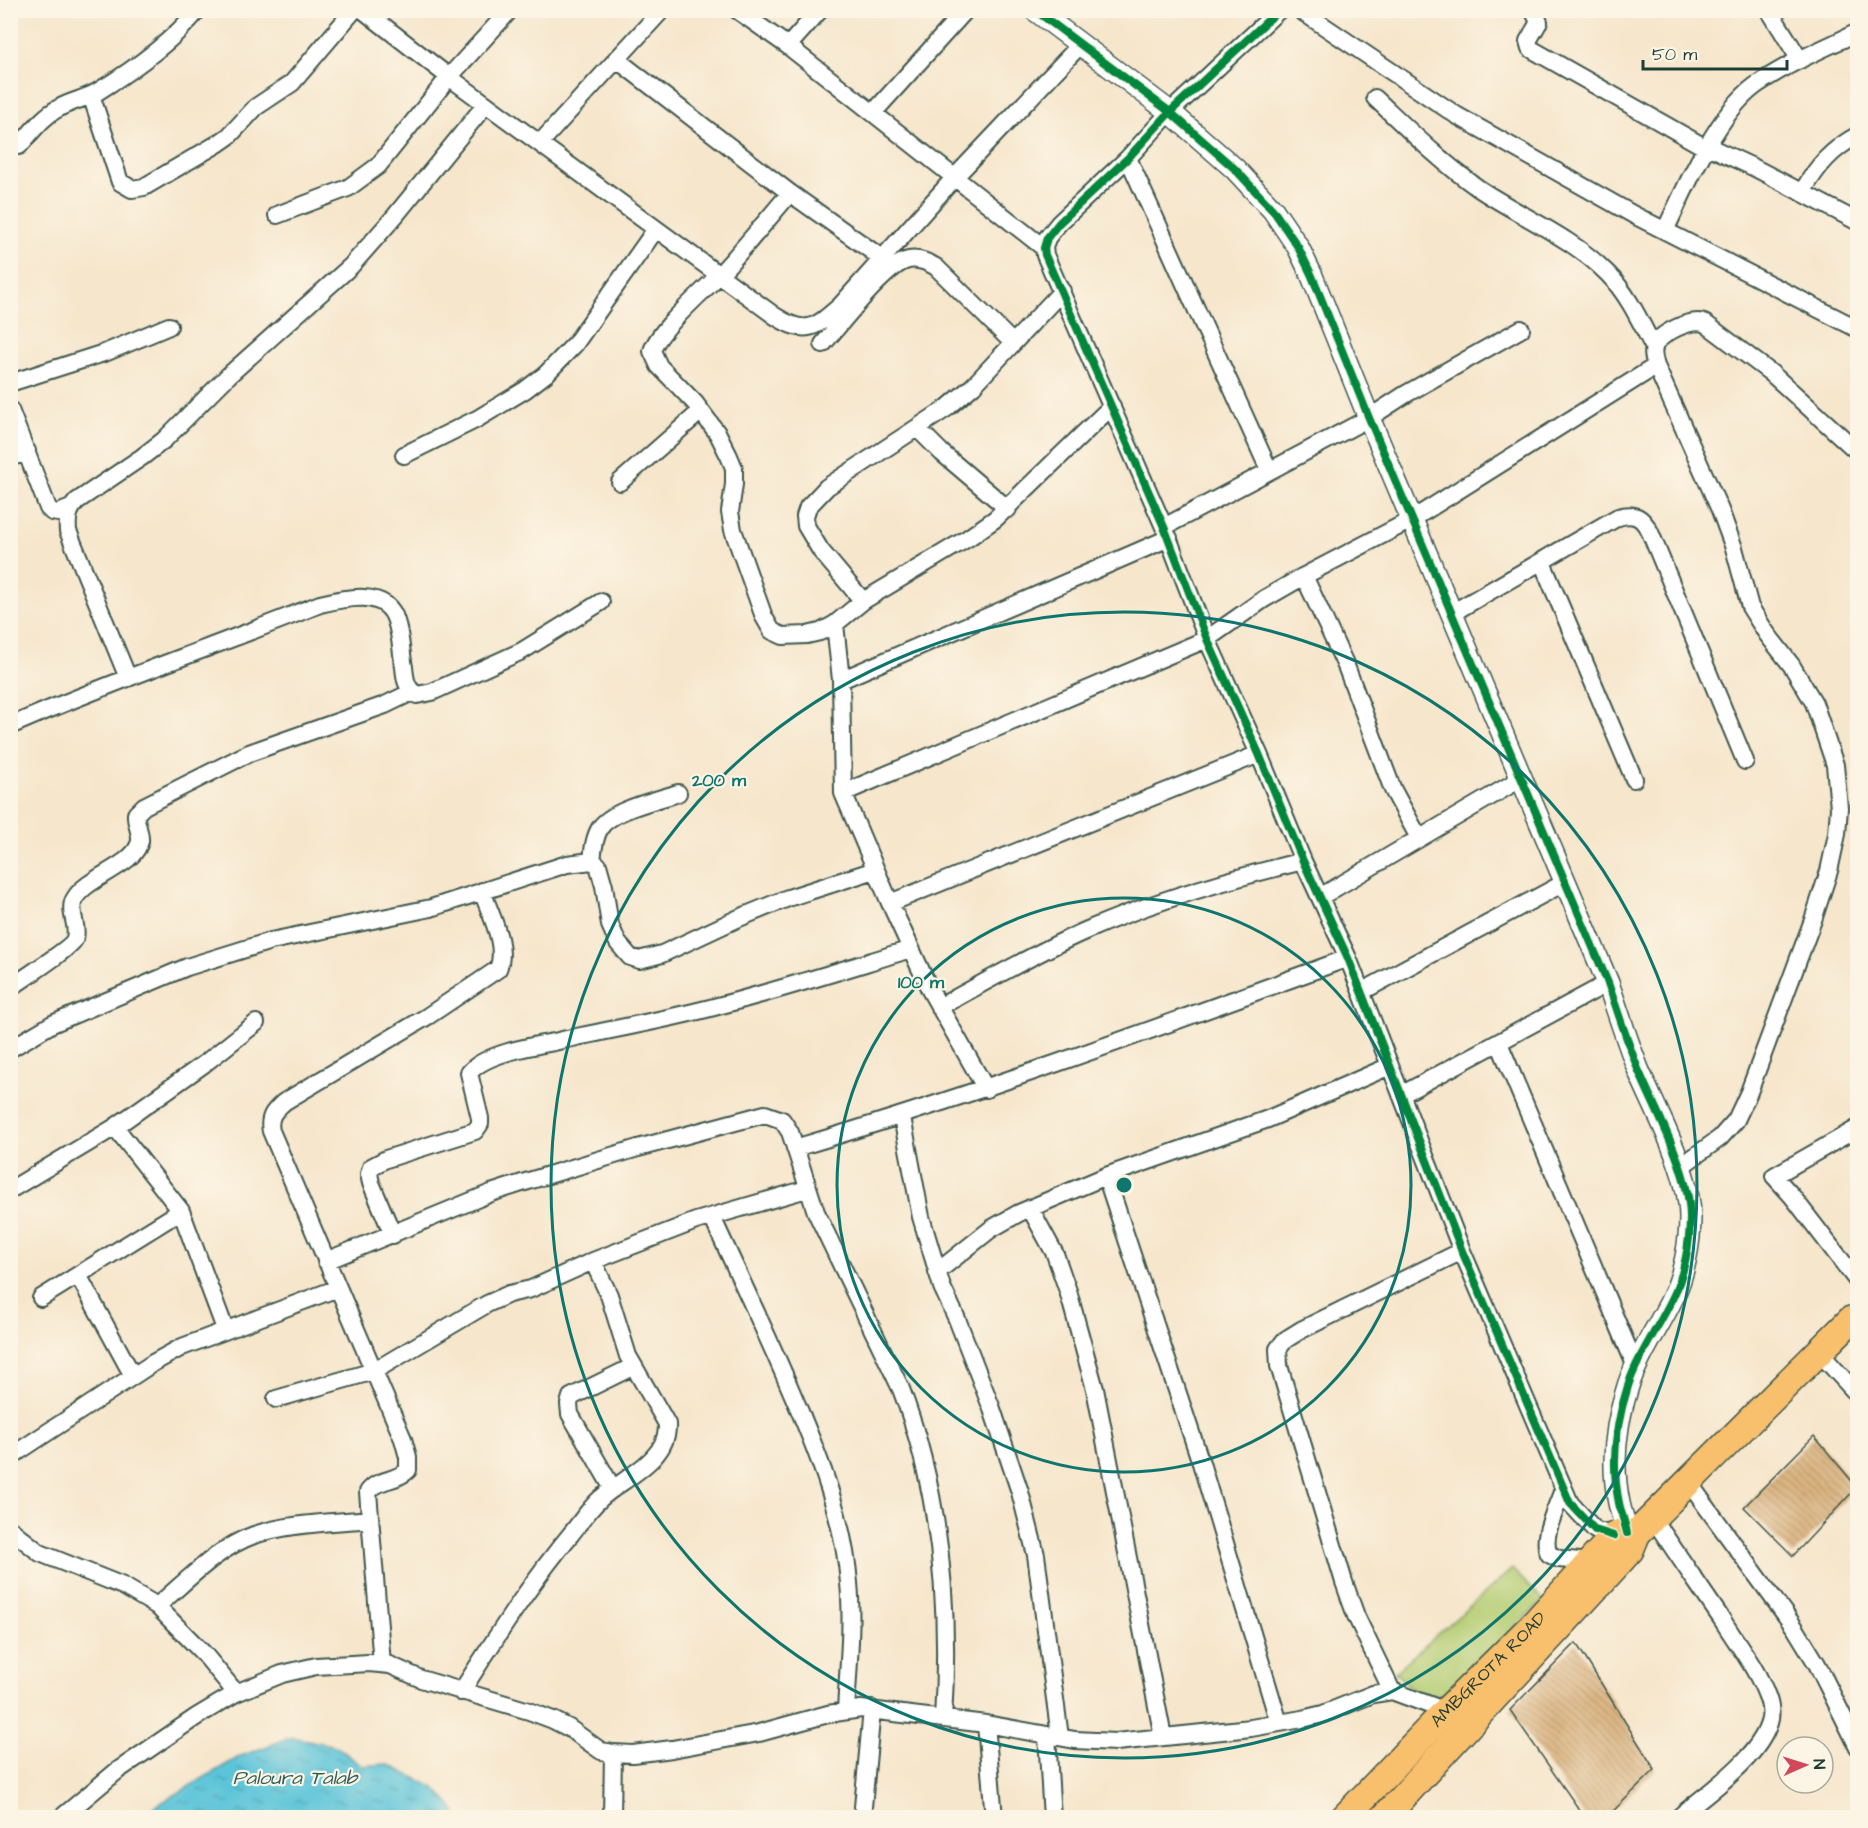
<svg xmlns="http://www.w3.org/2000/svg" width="1868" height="1828" viewBox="0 0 1868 1828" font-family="'Architects Daughter',sans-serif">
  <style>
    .park { fill: #b2cc71; stroke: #688452; stroke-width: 1.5 }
    .water { fill: url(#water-ripples); stroke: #3e8086; stroke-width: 1.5 }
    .building { fill: url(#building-back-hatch) }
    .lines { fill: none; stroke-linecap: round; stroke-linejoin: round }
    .minor-casing { stroke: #3f564b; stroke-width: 20 }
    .tertiary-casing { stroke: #3f564b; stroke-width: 24 }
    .primary-casing { stroke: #3f564b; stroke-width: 30 }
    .minor { stroke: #fff; stroke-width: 16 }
    .tertiary { stroke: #fff; stroke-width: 21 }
    .primary { stroke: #f8bf6c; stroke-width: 27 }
    .cycleway-casing { stroke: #fcf5e5; stroke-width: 11 }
    .cycleway { stroke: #00873e; stroke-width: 8 }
    .ring { fill: none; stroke: #0f766e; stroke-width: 3 }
    .labels { text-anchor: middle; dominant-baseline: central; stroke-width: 4.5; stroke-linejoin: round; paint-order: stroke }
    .street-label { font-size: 18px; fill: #1f3d34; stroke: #fcf5e5 }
    .water-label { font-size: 20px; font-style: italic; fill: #2e5f5d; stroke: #fcf5e5 }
    .centre { fill: #0f766e; stroke: #fcf5e5; stroke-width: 3 }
    .ring-label { font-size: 18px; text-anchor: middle; font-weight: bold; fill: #0f766e; stroke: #fcf5e5; stroke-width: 4.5; stroke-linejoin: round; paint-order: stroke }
  </style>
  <defs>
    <pattern id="water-ripples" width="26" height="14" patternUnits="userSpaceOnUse" patternTransform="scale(1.5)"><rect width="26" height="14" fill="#5cc4d9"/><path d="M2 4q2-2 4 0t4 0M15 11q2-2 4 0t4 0" fill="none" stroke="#4ba0b1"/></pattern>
    <pattern id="building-back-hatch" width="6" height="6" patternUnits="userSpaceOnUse" patternTransform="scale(1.5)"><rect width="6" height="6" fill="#dcb582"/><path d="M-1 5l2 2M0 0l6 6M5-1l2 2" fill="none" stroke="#b2946b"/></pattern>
  </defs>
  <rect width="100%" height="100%" fill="#fcf5e5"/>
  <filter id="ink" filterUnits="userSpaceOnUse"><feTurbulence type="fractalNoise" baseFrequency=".0167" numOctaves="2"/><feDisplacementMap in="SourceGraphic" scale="12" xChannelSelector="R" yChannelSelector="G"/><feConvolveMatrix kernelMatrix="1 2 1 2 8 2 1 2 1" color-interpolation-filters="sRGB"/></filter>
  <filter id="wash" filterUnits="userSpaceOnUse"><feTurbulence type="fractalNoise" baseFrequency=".008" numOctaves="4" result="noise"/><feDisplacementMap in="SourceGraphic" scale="24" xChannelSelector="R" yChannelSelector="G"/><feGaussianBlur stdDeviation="1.35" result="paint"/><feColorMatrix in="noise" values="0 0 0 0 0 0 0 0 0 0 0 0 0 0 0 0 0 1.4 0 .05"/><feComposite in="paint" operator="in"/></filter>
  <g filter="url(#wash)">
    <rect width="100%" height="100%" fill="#f6e6cc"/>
    <path class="park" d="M1512,1569L1543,1600L1451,1693L1429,1697L1417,1694L1395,1672Z"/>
    <path class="water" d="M292,1737L336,1746L362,1766L387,1764L435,1788L455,1811L457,1817H139L142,1814L241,1756Z"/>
    <g id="blocks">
      <path class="building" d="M1814,1436L1857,1487L1793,1556L1744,1507Z
        M1576,1643L1655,1770L1606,1818H1585L1510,1710Z"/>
    </g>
  </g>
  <g filter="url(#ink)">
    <use href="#blocks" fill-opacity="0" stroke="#3f564b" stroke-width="1.5"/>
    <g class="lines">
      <g class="minor-casing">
        <path id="minor" d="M363,10L449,77L775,316C806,336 815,328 840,306L955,177L1081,44
          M737,10L788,46L1044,248
          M1279,10L1170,112L1128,158L1059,223L1047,238L1044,248L1045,255L1164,527L1207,639L1259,754L1303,861L1348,958L1462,1251L1570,1503L1595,1530L1614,1536
          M1300,10L1456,115L1634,215L1858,329
          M1533,10L1539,22L1528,41L1530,48L1533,50L1706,148L1714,149L1755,168L1858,222
          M1769,10L1800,60
          M788,46L820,10
          M616,59L790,193L883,259
          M91,95L120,182L132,189L144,187L219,143L229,136L256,107L292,83L354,10
          M1375,98C1408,129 1441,162 1478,188C1521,217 1572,237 1608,274C1628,294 1641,323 1654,348
          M873,113L966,10
          M540,143L662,10
          M19,146C31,133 43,116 59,108C71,101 85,99 97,92C133,70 171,43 198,10
          M1128,158L1269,470
          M1803,191C1817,166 1832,149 1858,135
          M790,193C767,220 744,248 720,274C703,292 659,329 652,351L659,366L695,403L718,434L729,456L734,468V484L730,512L733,530L764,617L772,631L783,636L807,635L820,632L835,624L863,601L968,538L995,519L1112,406
          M277,215L348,188L378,166L449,77L510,10
          M1665,231C1685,188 1717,114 1755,86C1786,64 1823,49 1858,32
          M823,344C840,325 883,269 905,261C916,257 926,261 936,267L1013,343
          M10,383L107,352L169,326
          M10,410L48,508L52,512L58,513L71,508
          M917,428L942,453L1008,509
          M404,455L477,419L525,390L546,374L575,344L656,229
          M10,458L27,451
          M620,482L701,411
          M1164,527L1369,418L1406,394L1521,329
          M1542,562L1634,779
          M1304,576L1346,666L1393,790L1419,838
          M863,601L821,551L806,526L805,516L808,507L827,487L947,408L973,386L1062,291
          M1452,613L1618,517C1635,512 1642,517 1650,532L1745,761
          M835,624L841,680L843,793L890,903L930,990L986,1089
          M128,678L68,531C67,518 68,511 77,501L142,457L164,440L229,375L351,266L395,216L486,104
          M841,680L1169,538
          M10,726C112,681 217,646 320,604C345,598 387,588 396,621C401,636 401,652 404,667C405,678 406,689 417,695L432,692L522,651L601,602
          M843,793L1207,639L1264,599L1304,576L1411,520L1656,366
          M592,861C593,850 594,838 600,828C611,810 658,800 678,793
          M1320,897L1522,778
          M890,903L1259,754
          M10,988C21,980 73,947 75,938C79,925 67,910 75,898C88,876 135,866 140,841C141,831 135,824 136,814L144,806L249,753L385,705L412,692
          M1361,992L1564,883
          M939,1007C987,981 1035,953 1085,931C1155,900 1229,879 1303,861
          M1499,1043L1636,1367
          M10,1049L52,1024L187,967L271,941L431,908L567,864L592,861L598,865L604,886L610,925L618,943L630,957L639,960L662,954L739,918L788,898L875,870
          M1401,1095L1608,983
          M902,1117L921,1217L942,1287L957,1319L992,1409L1020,1492L1036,1555L1060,1737
          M115,1127L181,1211L225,1329
          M1858,1128L1774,1176L1792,1196L1858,1282
          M795,1148C982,1093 1165,1025 1348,958
          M1680,1167L1720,1138L1736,1120L1749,1092L1813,920L1829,871L1837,834L1839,808L1835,765L1814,703L1792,666L1767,634L1750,607L1734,548L1720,510L1656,366C1654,359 1652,354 1654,347C1659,333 1693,317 1706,324L1771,373L1858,452
          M1106,1176L1201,1463L1279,1723
          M10,1190L115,1127L204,1064L256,1023
          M1030,1208L1055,1254L1068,1291L1095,1389L1163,1737
          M712,1217C740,1278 769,1338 795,1400C820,1458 844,1520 849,1583C853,1625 848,1669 846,1711
          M393,1235L371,1183L369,1174L371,1167L386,1159L475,1131L480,1124V1118L469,1073C484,1054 531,1046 554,1042C607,1030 661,1021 714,1007C780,990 845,969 911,949
          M326,1261L491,1193L522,1183L638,1148L765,1114L782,1120L790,1132L816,1212L901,1389C941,1494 950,1608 943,1719
          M937,1272L991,1229L1019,1213L1106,1176L1268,1119L1390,1066
          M78,1275L133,1376
          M41,1298L181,1211
          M1818,1351L1858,1395
          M276,1399L374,1371L487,1304L509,1294L531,1289L593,1261L696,1221L807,1189
          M10,1457L153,1363L182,1347L338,1288
          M1689,1483L1795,1628L1817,1664L1858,1747
          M613,1489L570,1414L569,1404L571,1397L634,1366
          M1563,1489C1558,1507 1540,1536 1549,1554L1559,1559L1590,1562
          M1653,1518C1676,1553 1700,1587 1723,1621C1738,1645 1757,1669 1767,1696C1770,1704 1772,1714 1769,1723C1758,1759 1707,1793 1678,1818
          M10,1529L40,1553L123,1586L157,1606L205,1655L236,1693
          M157,1606C187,1581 217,1548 254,1535C290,1523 331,1523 369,1519
          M382,1664L368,1492C378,1478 396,1482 408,1470V1457L403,1439L271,1131C268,1117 274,1111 284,1102L428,1016L498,969C508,946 490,914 482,891
          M1392,1691L1356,1616L1344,1582L1279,1366L1278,1349L1285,1340L1301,1330L1462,1251
          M461,1692C496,1638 530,1583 571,1534C580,1523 589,1509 600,1499C623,1478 669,1460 667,1424L628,1356L609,1295L593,1261
          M986,1724L994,1818
          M1047,1735L1052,1818
          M61,1818L117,1771L196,1717L236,1693L282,1674L316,1666L369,1663L390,1665L421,1679L529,1711L553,1720L569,1728L601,1751L613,1753L633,1754L672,1749L759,1733L828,1714L861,1709L986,1724L1075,1740L1116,1742L1251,1728L1302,1719L1323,1714L1373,1694L1392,1691L1446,1711
          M612,1818L613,1753
          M862,1818L872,1709"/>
      </g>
      <g class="tertiary-casing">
        <path id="tertiary" d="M1035,10L1170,112L1235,169L1273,210L1298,247L1312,276L1369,418L1608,983C1618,1012 1627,1041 1638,1069C1656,1112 1690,1171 1690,1218C1690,1243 1684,1275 1673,1297C1659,1327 1638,1355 1628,1386C1616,1423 1611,1465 1619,1503C1621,1513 1625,1523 1627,1533"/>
      </g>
      <g class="primary-casing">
        <g id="primary">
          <path id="s1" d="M1344,1818L1446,1711L1531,1627L1614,1536L1620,1533H1637"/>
          <path d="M1384,1818C1465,1727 1549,1640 1630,1550L1637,1533L1851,1320"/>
        </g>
      </g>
      <use href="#minor" class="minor"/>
      <use href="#tertiary" class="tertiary"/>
      <use href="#primary" class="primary"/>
      <g class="cycleway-casing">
        <path id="cycleway" d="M1035,10L1170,112L1235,169L1273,210L1298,247L1312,276L1369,418L1608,983C1618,1012 1627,1041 1638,1069C1656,1112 1690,1171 1690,1218C1690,1243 1684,1275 1673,1297C1659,1327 1638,1355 1628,1386C1616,1423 1611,1465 1619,1503C1621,1513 1625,1523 1627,1533
          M1279,10L1170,112L1128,158L1059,223L1047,238L1044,248L1045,255L1164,527L1207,639L1259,754L1303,861L1348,958L1462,1251L1570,1503L1595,1530L1614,1536"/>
      </g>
      <use href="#cycleway" class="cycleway"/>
    </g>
  </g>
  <g class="ring">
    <circle cx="1124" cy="1185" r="287"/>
    <circle cx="1124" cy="1185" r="573"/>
  </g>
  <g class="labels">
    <g class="street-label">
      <text stroke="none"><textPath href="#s1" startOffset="207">AMBGROTA ROAD</textPath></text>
    </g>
    <g class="water-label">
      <text x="295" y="1778">Paloura Talab</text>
    </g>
  </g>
  <circle cx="1124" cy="1185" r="9" class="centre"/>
  <g class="ring-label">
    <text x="719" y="786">200 m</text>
    <text x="921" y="988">100 m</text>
  </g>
  <rect width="1868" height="1828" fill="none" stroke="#fcf5e5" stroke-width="36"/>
  <g transform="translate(1805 1765) rotate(87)"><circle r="28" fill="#fcf5e5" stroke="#a4ab9e" stroke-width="1.5"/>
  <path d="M0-4.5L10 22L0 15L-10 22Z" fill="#d1495b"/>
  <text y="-9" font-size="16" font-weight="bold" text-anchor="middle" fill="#1f3d34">N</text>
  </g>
  <path d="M1643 60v9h144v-9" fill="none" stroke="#1f3d34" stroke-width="3"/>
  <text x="1652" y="60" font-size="18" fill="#1f3d34" stroke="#fcf5e5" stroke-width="4.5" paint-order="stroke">50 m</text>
</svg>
